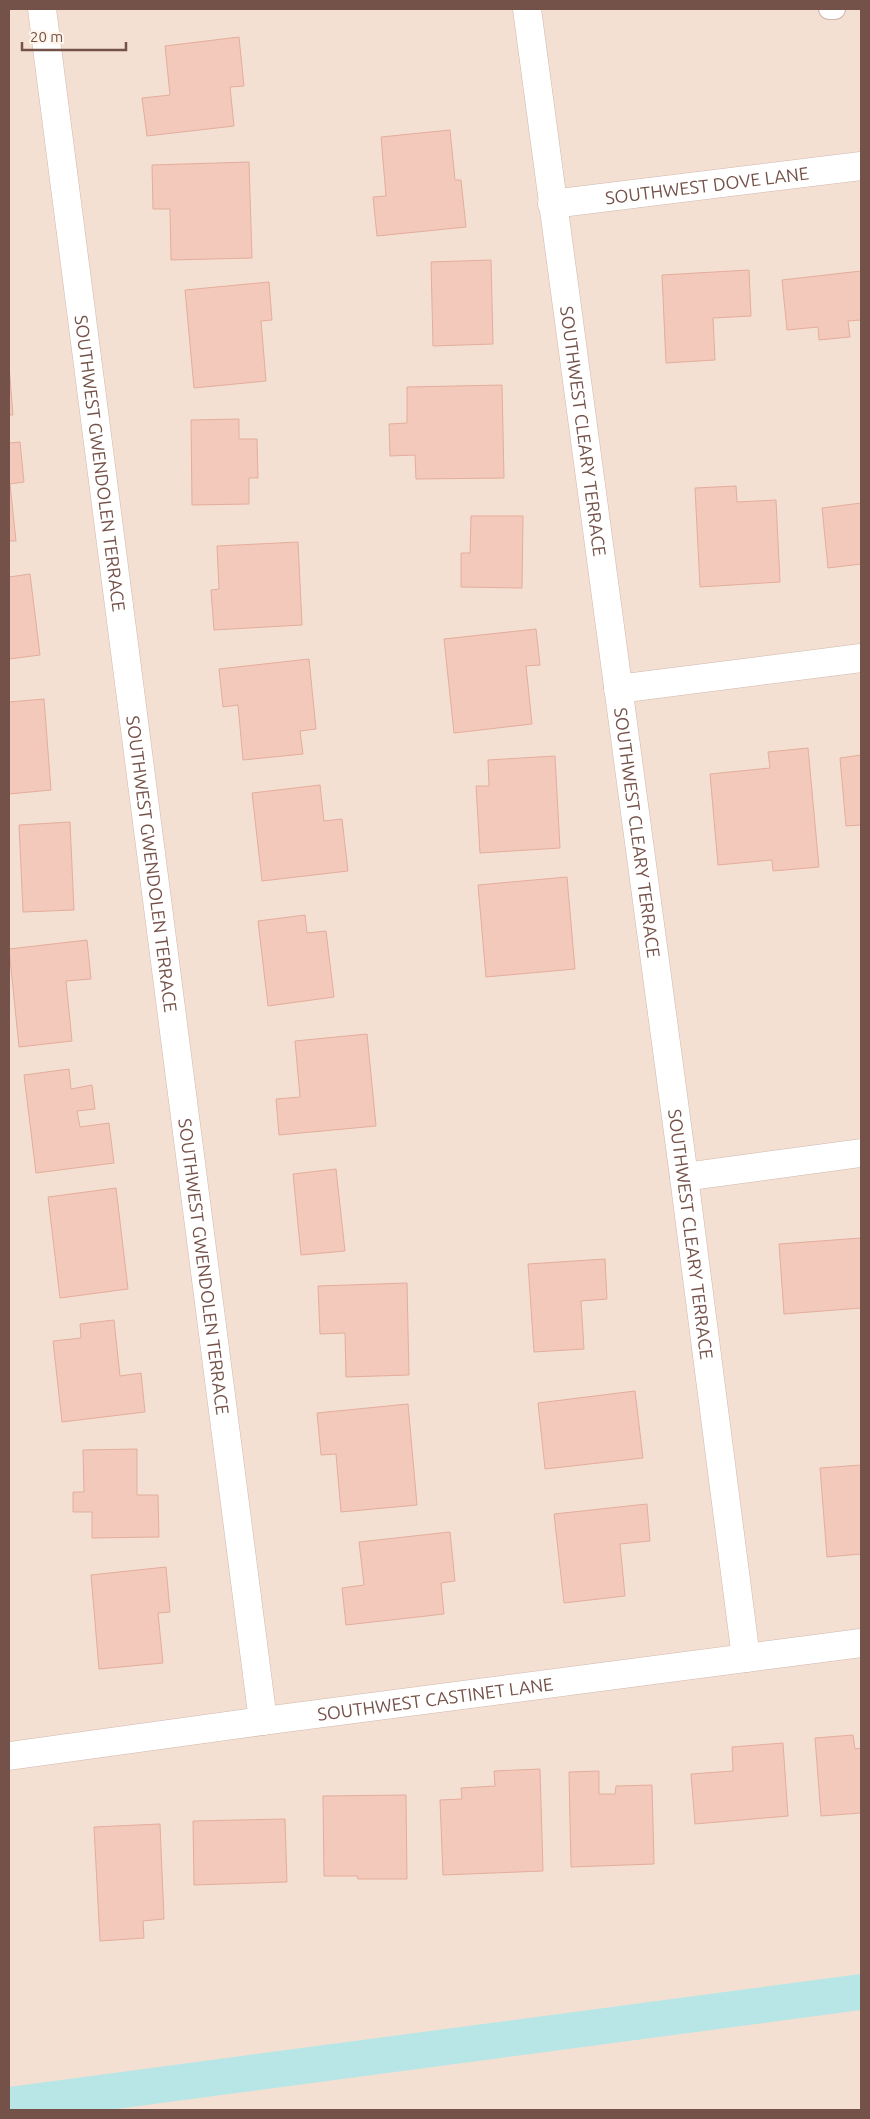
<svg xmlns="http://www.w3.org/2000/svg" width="870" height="2119" viewBox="0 0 870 2119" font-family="Ubuntu,sans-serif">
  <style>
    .residential { fill: #f4e0d2 }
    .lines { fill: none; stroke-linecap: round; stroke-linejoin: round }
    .canal { stroke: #b8e6e6; stroke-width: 36 }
    .building { fill: #f2c9bb; stroke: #e4ad9c }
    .lane-casing { stroke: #d0b7ad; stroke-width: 22 }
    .street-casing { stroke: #d0b7ad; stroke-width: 29 }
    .lane { stroke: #fff; stroke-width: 20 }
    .street { stroke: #fff; stroke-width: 28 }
    .labels { text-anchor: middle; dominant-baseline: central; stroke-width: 4; stroke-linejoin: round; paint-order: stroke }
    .street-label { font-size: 18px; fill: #755249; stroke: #fff4ea }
  </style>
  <rect width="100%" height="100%" fill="#fcefe4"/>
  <path class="residential" d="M9,9H861V2110H9Z"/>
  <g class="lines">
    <path class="canal" d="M9,2105L861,1992"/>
  </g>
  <path class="building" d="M239,37L244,86L230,87L234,126L147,136L142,98L170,95L165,46Z
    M450,130L455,180H461L466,227L377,236L373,197L386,196L381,137Z
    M249,162L252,258L171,260L170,209H153L152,165Z
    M491,260L493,344L433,346L431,262Z
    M749,270L751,316L713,318L715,360L666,363L662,275Z
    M861,271V320L848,321L850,337L819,340L818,327L787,330L782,280Z
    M269,282L272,320L261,321L266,381L194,388L185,290Z
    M9,366L13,415H9Z
    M502,385L504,478L416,479L415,455L390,456L389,424L407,423V387Z
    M239,419V439H257L258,478H249V504L192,505L191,420Z
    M20,442L24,482L10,484L16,541H9V443Z
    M736,486L737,502L776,500L780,582L700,587L695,488Z
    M861,503V564L828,568L822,508Z
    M471,516H523L522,588L461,587V553H470Z
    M298,542L302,625L214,630L211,590L219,589L217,546Z
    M30,574L40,655L9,659V577Z
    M536,629L540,665L526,666L532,724L454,733L444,639Z
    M309,659L316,729L300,731L303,754L243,760L238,705L223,707L219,669Z
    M44,699L51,790L9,794V702Z
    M808,748L819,867L773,871L772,860L718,865L710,774L770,768L768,752Z
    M861,755V825L846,826L840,758Z
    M555,756L560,848L480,853L476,786H489L488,760Z
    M320,785L324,821L342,819L348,871L262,881L252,793Z
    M70,822L74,910L23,912L19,825Z
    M567,877L575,969L486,977L478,885Z
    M305,915L307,933L326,931L334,997L268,1006L258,921Z
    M87,940L91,979L66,981L72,1041L19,1047L9,949Z
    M367,1034L376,1126L279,1135L276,1099L300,1097L295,1041Z
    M69,1069L71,1089L92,1085L95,1109L77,1111L80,1127L109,1123L114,1163L36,1173L24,1075Z
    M336,1169L345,1251L301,1255L293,1174Z
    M116,1188L128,1289L60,1298L48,1197Z
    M861,1238V1308L784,1314L779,1244Z
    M605,1259L607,1299L581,1301L584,1349L534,1352L528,1264Z
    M407,1283L409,1375L346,1377L345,1333L320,1334L318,1286Z
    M114,1320L120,1376L141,1373L145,1412L62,1422L53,1341L81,1338L80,1324Z
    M635,1391L643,1458L545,1469L538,1403Z
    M408,1404L417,1505L341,1512L336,1454L321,1455L317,1413Z
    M137,1449V1495H158L159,1537L92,1538V1512H73V1492H84L83,1450Z
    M861,1465V1554L827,1557L820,1468Z
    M647,1504L650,1541L620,1544L625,1596L564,1603L554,1514Z
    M450,1532L455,1581L441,1583L444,1614L346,1625L342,1588L364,1585L359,1542Z
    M166,1567L170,1612L158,1613L163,1663L99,1669L91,1575Z
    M853,1735L855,1749L861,1748V1813L821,1816L815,1738Z
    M783,1743L788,1816L695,1824L691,1774L733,1771L732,1747Z
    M540,1769L543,1871L443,1875L440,1800L462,1799L461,1788L495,1786L494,1771Z
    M599,1771V1794H615L616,1786L652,1785L654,1864L571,1867L569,1772Z
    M406,1795L407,1879H358L357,1876H324L323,1796Z
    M285,1819L287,1882L194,1885L193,1821Z
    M160,1824L164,1919L143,1921L144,1938L100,1941L94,1827Z"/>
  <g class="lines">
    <g class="lane-casing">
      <path id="lane" d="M829,9H835"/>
    </g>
    <g class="street-casing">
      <g id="street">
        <path id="s1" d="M42,9L263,1721"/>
        <path id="s2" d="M527,9L684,1177L746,1658"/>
        <path id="s3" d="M552,204L861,166"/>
        <path d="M618,689L861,658"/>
        <path d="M684,1177L861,1153"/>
        <path id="s4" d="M9,1756L263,1721L861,1643"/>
      </g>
    </g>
    <use href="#lane" class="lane"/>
    <use href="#street" class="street"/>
  </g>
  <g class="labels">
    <g class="street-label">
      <text stroke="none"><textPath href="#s3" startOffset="156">SOUTHWEST DOVE LANE</textPath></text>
      <text stroke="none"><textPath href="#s2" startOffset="426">SOUTHWEST CLEARY TERRACE</textPath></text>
      <text stroke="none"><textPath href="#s1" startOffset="458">SOUTHWEST GWENDOLEN TERRACE</textPath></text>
      <text stroke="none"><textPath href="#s2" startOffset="831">SOUTHWEST CLEARY TERRACE</textPath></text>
      <text stroke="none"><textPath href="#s1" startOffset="862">SOUTHWEST GWENDOLEN TERRACE</textPath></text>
      <text stroke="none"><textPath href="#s2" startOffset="1236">SOUTHWEST CLEARY TERRACE</textPath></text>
      <text stroke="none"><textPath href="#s1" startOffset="1268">SOUTHWEST GWENDOLEN TERRACE</textPath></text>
      <text stroke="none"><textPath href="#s4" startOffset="430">SOUTHWEST CASTINET LANE</textPath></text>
    </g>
  </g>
  <rect width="870" height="2119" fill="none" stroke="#755249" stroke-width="20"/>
  <path d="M22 42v8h104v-8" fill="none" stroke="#755249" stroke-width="2.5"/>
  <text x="30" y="42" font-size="15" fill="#755249" stroke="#fff4ea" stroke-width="4" paint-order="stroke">20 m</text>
</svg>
